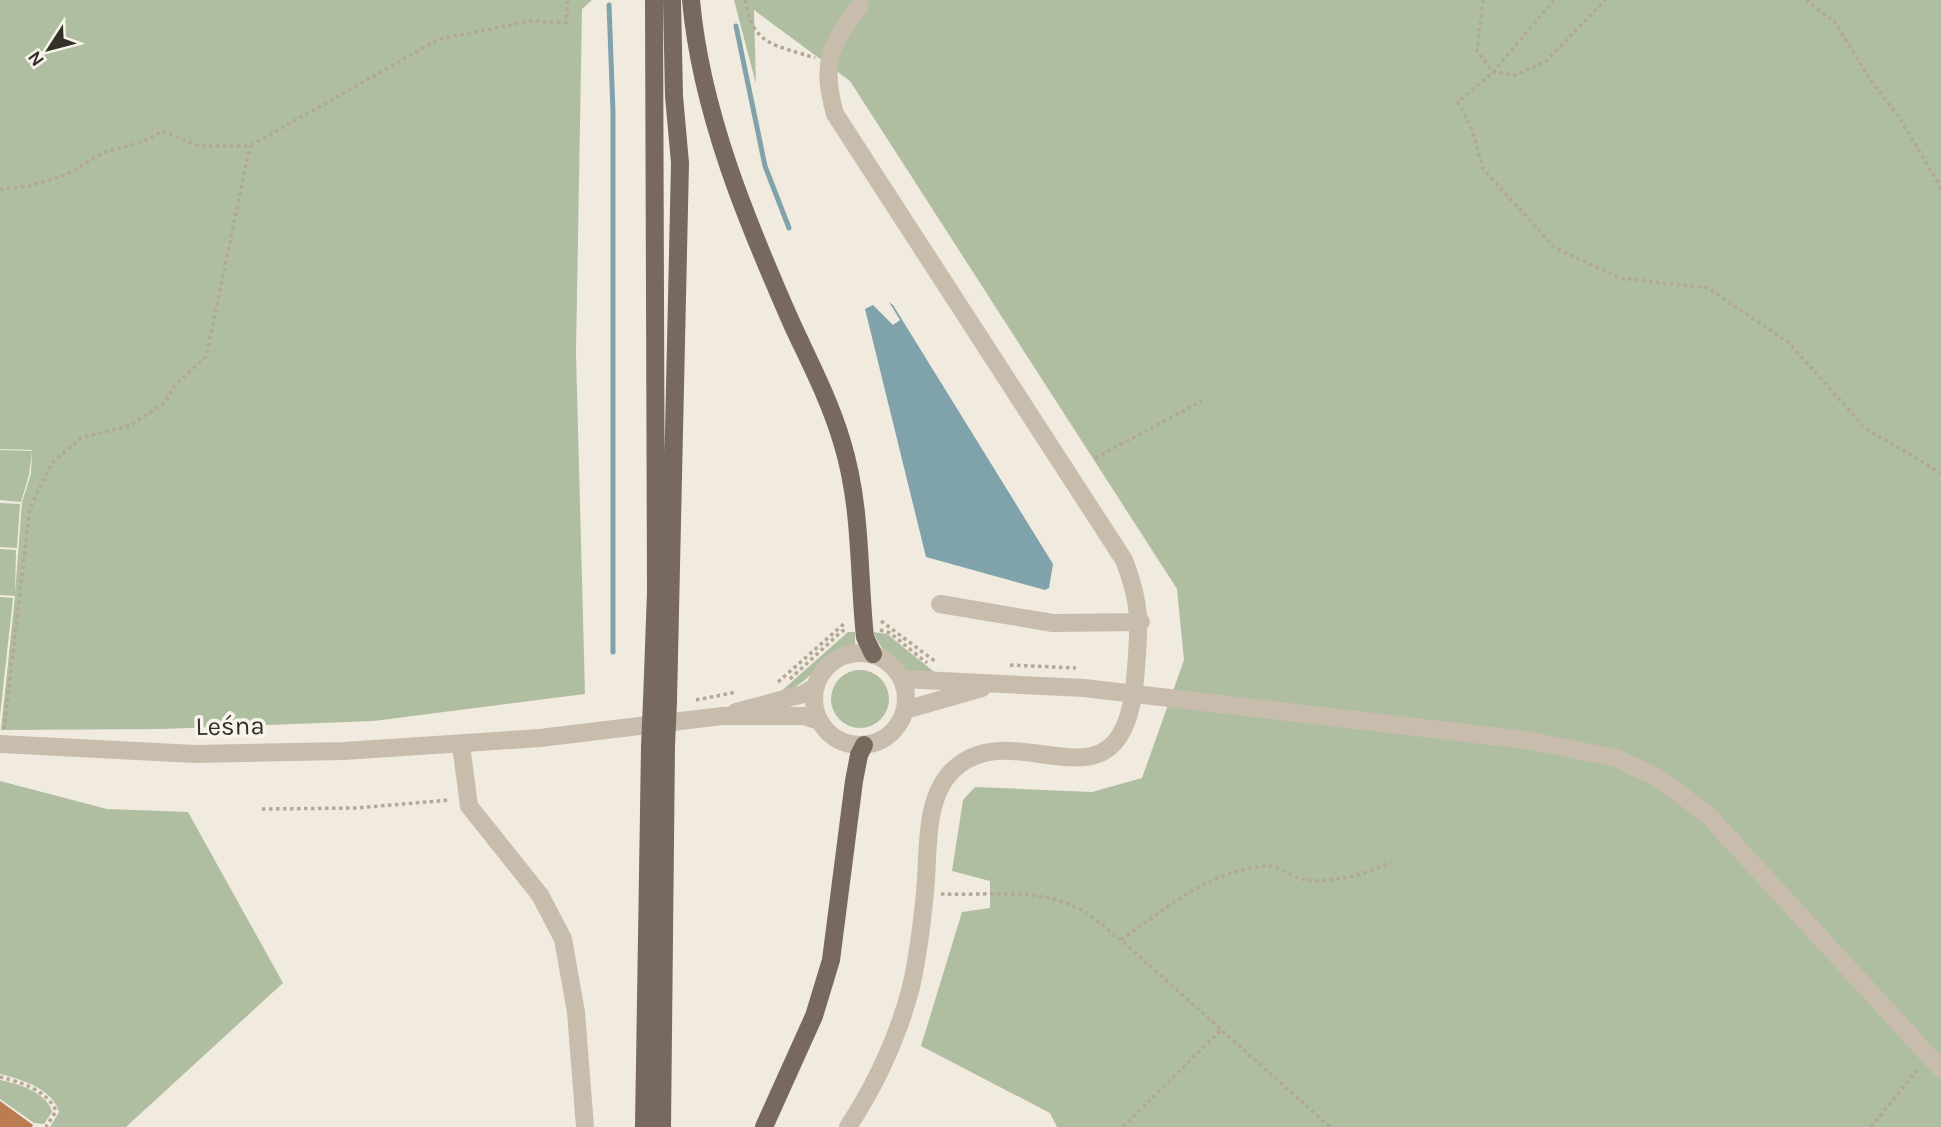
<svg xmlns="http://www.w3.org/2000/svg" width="1941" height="1127" viewBox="0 0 1941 1127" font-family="Karla,sans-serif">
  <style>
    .green { fill: #afbea0 }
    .water { fill: #80a3ab }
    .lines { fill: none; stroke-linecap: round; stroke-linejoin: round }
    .stream { stroke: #80a3ab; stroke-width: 5 }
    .building { fill: #bb7c52 }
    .path { stroke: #b3a796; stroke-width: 3.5; stroke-dasharray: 3.5 3.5; stroke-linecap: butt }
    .minor { stroke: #c8bdac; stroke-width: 18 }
    .major { stroke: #77695d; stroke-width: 18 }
    .major-bridge { stroke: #77695d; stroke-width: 18 }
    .labels { text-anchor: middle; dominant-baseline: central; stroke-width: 7; stroke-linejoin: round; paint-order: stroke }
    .street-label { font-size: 26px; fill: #36302a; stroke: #f8f4eb }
  </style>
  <rect width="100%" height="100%" fill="#f1ebdf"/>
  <path class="green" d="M0,0H592L582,9L576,353L585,694L374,721L162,729L1,730L15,596L0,595V549L16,550L15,594L22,502L31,474L32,450L0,449Z
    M734,0H1941V1127H1057L1050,1113L921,1046L962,912L990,908V881L952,871L963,800L975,787L1092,792L1142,778L1184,660L1177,589L850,81L754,10L756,84Z
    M0,450L32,451L29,475L21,502L0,500Z
    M0,503L20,504L17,548L0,547Z
    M0,597L13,598L0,716Z
    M848,632H855V646C815,653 818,683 778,694Z
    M873,632L887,634L938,675L906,671L881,647Z
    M831 699a29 29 0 1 1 58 0a29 29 0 1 1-58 0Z
    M0,781L107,809L188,812L283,983L126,1127H50L59,1112C53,1089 21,1079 0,1074Z
    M0,1080C17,1083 48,1093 52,1112L44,1124L34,1123L0,1099Z"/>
  <path class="water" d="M889,302L893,305L1053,564L1049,588L1045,590L926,557L865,309L873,305L893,325L900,320Z"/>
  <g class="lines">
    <path class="stream" d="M609,5L613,112V652
      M736,26L765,166L789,228"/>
  </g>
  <path class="building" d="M0,1101L33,1125L32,1127H0Z"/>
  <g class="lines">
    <path class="path" d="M745,0C752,46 776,45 815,58
      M1483,0L1477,51L1493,72L1515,75L1545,62L1605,0
      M1554,0L1493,72L1458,102L1472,129L1483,169L1555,248L1620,278L1708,288L1789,343L1865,428L1941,473
      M1806,0L1835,22L1871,81L1899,117L1941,188
      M0,189L29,186L66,175L104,152L139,143L163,131L199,146H250L439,39L531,21L566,23L568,0
      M1095,458L1202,401
      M881,621L936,662
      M880,630L890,633L927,663
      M1010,665L1076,668
      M790,679L842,631L848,630
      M778,682L846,622
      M696,700L737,692
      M4,729L30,508L52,463L81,438L129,426L164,403L176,384L206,357L250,146
      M262,809L356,808L450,800
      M941,894C989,896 1044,886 1086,913C1099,921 1110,932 1121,940L1330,1127
      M1121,940C1167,908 1209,870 1267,866C1281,866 1294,879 1307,880C1334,883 1367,874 1391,862
      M0,1077C20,1082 47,1090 56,1111L46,1127
      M1123,1127L1222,1029
      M1871,1127L1918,1069"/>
    <path class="minor" d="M940,604L1053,623L1141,622
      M814 699a46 46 0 1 1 92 0a46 46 0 1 1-92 0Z
      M902,679L1084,688L1526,740L1616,758L1656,777L1706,813L1941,1069
      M905,710L982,688
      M736,712L803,694L815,687
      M0,744L195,754L344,751L540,738L722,716H804L819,721
      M461,745L469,806L540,895L563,939L576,1012L585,1127
      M848,1127C876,1084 898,1037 911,987C918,956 922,924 925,892C929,855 923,799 953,770C1016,709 1122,826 1135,680C1139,630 1143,608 1124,560L835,114C821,64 829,46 860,6"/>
    <path class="major" d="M691,0C701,112 747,222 792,324C810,363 830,401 842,442C862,507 858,571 865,637L873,654
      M652,701L656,592L654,0
      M668,701L680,163L674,96L672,0
      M644,1127L650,747
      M662,1127L666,746
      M764,1127L814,1016L831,960L854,781L859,755L864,745"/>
    <path class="major-bridge" d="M666,746L668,701
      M650,747L652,701"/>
  </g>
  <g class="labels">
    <g class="street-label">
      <text transform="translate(230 726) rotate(-1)">Leśna</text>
    </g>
  </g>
  <g transform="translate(49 49) rotate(234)" stroke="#f8f4eb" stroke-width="5" paint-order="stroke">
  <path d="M0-5L12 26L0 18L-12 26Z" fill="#36302a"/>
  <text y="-10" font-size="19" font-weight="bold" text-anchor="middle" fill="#36302a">N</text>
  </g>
</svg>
